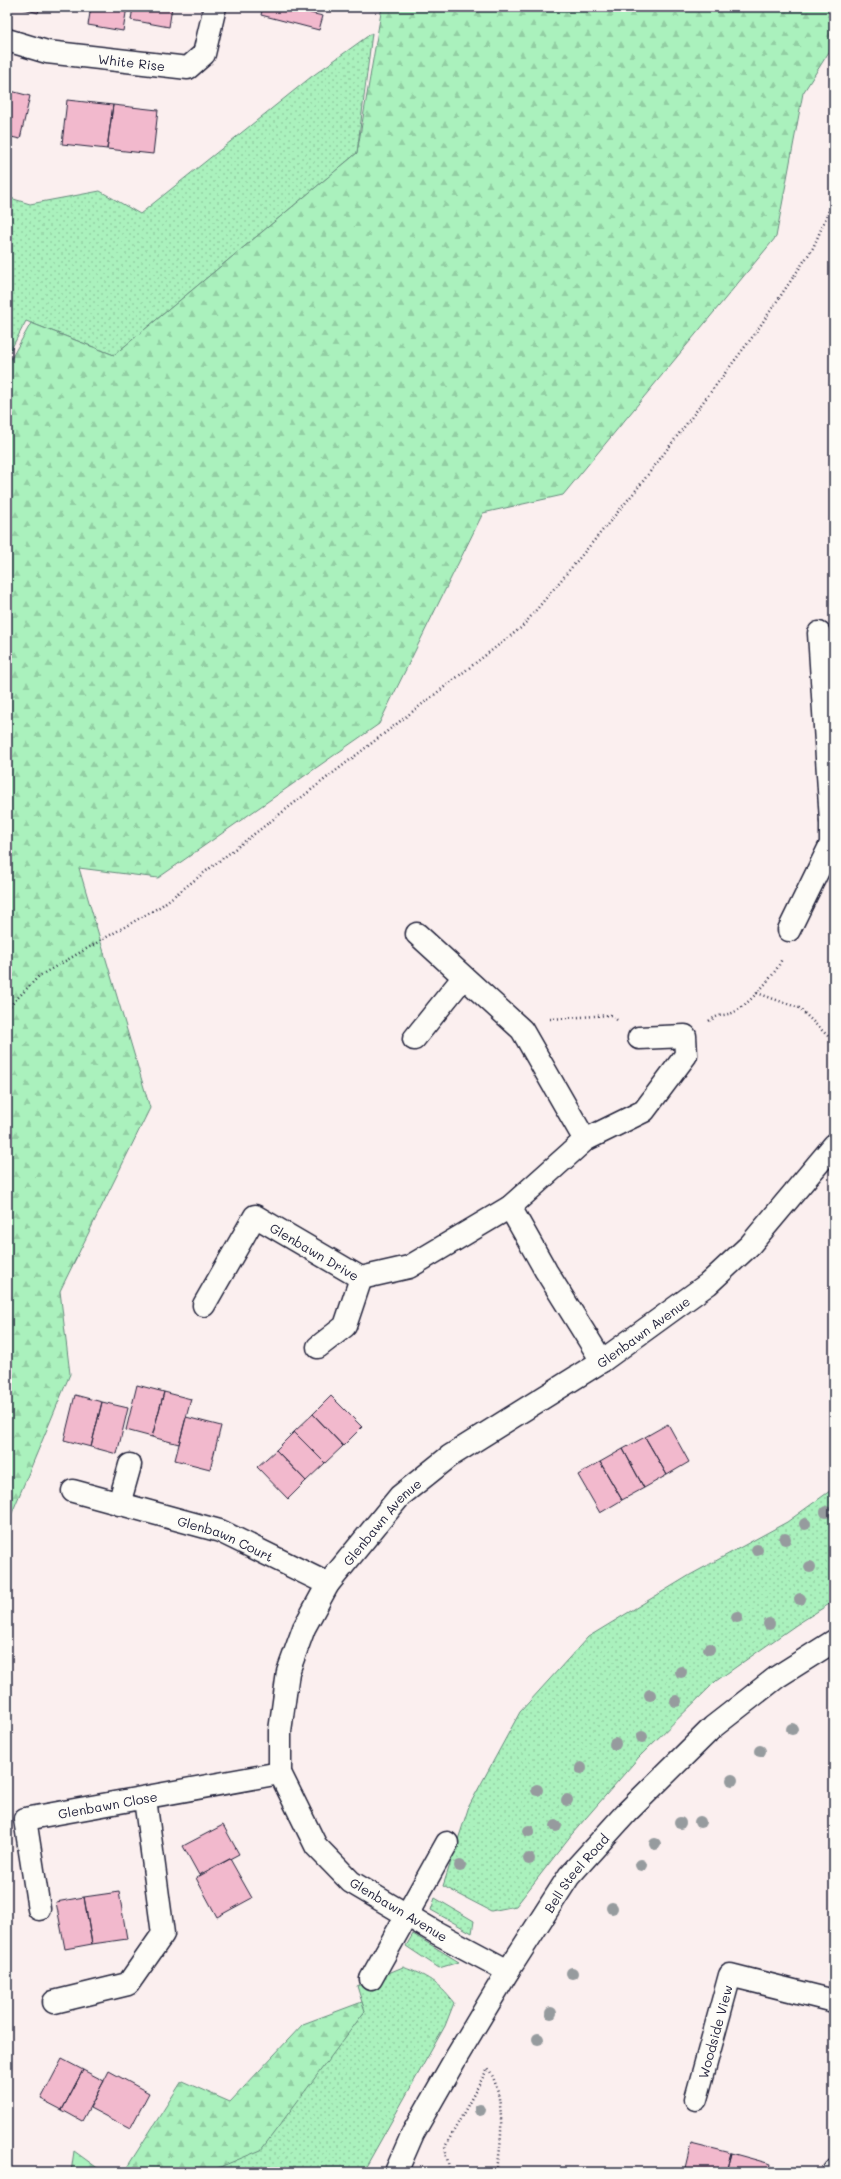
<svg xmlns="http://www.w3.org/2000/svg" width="841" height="2179" viewBox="0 0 841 2179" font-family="Mali,sans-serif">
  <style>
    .grass { fill: url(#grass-dots); stroke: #668a7c }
    .forest { fill: url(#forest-firs); stroke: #668a7c }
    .building { fill: #f2b9cd; stroke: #22223b }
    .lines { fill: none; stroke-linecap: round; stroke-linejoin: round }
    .minor-casing { stroke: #22223b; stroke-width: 25 }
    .path { stroke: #22223b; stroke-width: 2.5; stroke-dasharray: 1 3; stroke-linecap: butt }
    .minor { stroke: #fdfcf7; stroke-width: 22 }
    .tree { fill: #969b9e }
    .labels { text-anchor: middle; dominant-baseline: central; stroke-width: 4; stroke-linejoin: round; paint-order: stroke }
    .street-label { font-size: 13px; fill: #22223b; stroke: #fdfcf7 }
  </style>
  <defs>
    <pattern id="grass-dots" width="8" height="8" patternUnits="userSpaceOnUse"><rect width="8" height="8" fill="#aaf1bd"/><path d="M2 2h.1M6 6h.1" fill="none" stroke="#92cea3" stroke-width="1.8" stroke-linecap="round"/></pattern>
    <pattern id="forest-firs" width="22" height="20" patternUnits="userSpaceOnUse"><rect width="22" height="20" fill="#aaf1bd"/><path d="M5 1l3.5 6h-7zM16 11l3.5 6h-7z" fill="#92cea3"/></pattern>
  </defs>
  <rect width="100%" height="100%" fill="#fbefef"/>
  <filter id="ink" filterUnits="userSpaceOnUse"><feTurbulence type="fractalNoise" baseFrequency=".025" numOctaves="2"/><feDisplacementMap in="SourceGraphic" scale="8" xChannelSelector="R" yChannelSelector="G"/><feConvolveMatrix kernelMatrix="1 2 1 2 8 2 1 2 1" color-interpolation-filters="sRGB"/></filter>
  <g filter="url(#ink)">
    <path class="grass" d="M372,33L357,153L114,355L26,321L7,357V197L30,204L100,191L140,214L311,77Z
      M834,1488V1601L796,1625L716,1681L639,1757L572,1834L516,1906L491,1911L443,1886L469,1806L520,1712L588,1637L690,1575L787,1522Z
      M435,1898L474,1921L472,1933L431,1910Z
      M413,1934L459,1962L439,1968L406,1946Z
      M403,1967C427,1976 438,1982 454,2003L445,2026L363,2172H205L365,2012L357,1986Z"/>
    <path class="forest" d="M382,7H834V44L803,93L776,237L563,495L483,513L379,724L158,878L79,868L150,1108L60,1291L70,1374L7,1525V366L31,323L114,355L357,153Z
      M362,2002L365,2011L261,2150L208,2172H124L182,2081L230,2102L303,2024Z
      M74,2151L103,2172H71Z"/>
    <path class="building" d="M18,7H40L38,13Z
      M91,7H127L123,31L88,25Z
      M133,7H172L169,27L131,20Z
      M263,7H312L310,13L323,16L319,30L261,15Z
      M7,90L30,96L20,139L7,136Z
      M67,100L113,105L107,149L62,144Z
      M113,105L158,110L153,154L107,149Z
      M137,1385L164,1392L152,1437L126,1430Z
      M164,1392L191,1399L179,1444L152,1437Z
      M75,1395L102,1402L91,1447L64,1440Z
      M331,1396L362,1427L343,1446L313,1414Z
      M102,1402L128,1408L117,1454L91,1447Z
      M313,1414L343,1446L325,1463L294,1432Z
      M186,1417L221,1426L210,1469L175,1460Z
      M668,1424L689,1462L667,1475L645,1437Z
      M294,1432L325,1463L306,1481L276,1450Z
      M645,1437L667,1475L644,1488L623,1449Z
      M623,1449L644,1488L622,1500L600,1462Z
      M276,1450L306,1481L288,1499L257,1467Z
      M600,1462L622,1500L600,1513L578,1475Z
      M223,1825L239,1854L199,1875L183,1846Z
      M230,1859L252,1898L217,1917L196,1878Z
      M119,1892L127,1939L92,1944L84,1897Z
      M84,1897L92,1944L65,1949L56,1902Z
      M62,2059L83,2070L62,2110L41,2099Z
      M83,2070L104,2081L82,2121L62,2110Z
      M109,2071L149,2093L130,2129L90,2108Z
      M691,2143L731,2153L726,2172H684Z
      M731,2153L771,2164L769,2172H726Z"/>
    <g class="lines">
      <g class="minor-casing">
        <g id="minor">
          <path id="s1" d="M7,40L47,52L188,68L204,54L215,7"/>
          <path d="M819,633L831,821H834"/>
          <path d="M789,930L831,844V821"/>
          <path d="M417,934L522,1030L585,1140"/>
          <path d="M414,1039L463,978"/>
          <path d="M510,1207L546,1271L602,1361"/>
          <path id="s2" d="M204,1305L255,1216L361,1278L409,1267L510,1207L585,1140L644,1111L686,1055L685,1036L639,1038"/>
          <path d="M318,1347L345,1326L361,1278"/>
          <path id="s3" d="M73,1491L220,1531L328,1584"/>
          <path d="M119,1504L130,1465"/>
          <path id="s4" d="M39,1909L25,1819L280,1773"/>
          <path id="s5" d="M508,1971L437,1933L351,1882L316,1846L280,1773V1731L288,1672L304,1628L328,1584L400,1496L450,1456L602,1361L708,1284L750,1245L834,1145"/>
          <path d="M371,1979L447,1843"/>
          <path d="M54,2002L128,1984L163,1934L145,1799"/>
          <path id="s6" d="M696,2099L730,1975L834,2001"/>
          <path id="s7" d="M396,2172L413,2133L457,2056L508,1971L569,1876L626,1813L713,1727L777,1677L834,1641"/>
          <path d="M834,2172V2171"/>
        </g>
      </g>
      <path class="path" d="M757,993L799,1008L834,1042
        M7,1009L39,976L161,906L522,627L637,489L754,335L813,248L834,199
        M550,1019L611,1015L617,1020
        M709,1021C719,1014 722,1016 732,1013C746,1008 779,971 782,958
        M456,2172L449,2168L445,2147L488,2068C505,2093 503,2143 496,2172"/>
      <use href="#minor" class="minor"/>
    </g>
    <g class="tree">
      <circle cx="826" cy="1512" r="6"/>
      <circle cx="805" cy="1524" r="6"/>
      <circle cx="785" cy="1539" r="6"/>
      <circle cx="757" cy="1550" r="6"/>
      <circle cx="810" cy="1567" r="6"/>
      <circle cx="800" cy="1599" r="6"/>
      <circle cx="737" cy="1617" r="6"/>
      <circle cx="769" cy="1624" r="6"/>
      <circle cx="709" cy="1649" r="6"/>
      <circle cx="681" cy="1672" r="6"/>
      <circle cx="650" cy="1695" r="6"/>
      <circle cx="676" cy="1701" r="6"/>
      <circle cx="792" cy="1729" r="6"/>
      <circle cx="642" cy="1737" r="6"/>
      <circle cx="615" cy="1744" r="6"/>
      <circle cx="760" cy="1751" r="6"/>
      <circle cx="581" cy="1768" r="6"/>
      <circle cx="732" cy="1780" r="6"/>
      <circle cx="537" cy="1790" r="6"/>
      <circle cx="567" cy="1800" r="6"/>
      <circle cx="700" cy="1822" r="6"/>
      <circle cx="680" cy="1823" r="6"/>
      <circle cx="556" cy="1826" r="6"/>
      <circle cx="529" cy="1831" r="6"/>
      <circle cx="655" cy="1844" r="6"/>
      <circle cx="529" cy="1859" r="6"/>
      <circle cx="641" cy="1865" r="6"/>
      <circle cx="460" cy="1866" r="6"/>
      <circle cx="612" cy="1908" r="6"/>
      <circle cx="572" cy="1973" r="6"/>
      <circle cx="551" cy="2013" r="6"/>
      <circle cx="538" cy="2039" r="6"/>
      <circle cx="480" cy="2110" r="6"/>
    </g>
  </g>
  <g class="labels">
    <g class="street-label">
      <text stroke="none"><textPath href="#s1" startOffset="127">White Rise</textPath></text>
      <text stroke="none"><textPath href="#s2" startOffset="172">Glenbawn Drive</textPath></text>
      <text stroke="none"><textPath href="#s5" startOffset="918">Glenbawn Avenue</textPath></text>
      <text stroke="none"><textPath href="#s5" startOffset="593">Glenbawn Avenue</textPath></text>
      <text stroke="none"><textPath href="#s3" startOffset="160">Glenbawn Court</textPath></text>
      <text stroke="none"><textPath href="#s4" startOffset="175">Glenbawn Close</textPath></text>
      <text stroke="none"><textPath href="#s7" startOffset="350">Bell Steel Road</textPath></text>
      <text transform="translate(399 1909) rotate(31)">Glenbawn Avenue</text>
      <text stroke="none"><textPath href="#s6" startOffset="70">Woodside View</textPath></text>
    </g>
  </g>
  <rect width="841" height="2179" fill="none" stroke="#fdfcf7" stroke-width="24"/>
  <rect x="12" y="12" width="817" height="2155" fill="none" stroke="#22223b" stroke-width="1.5" filter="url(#ink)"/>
</svg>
